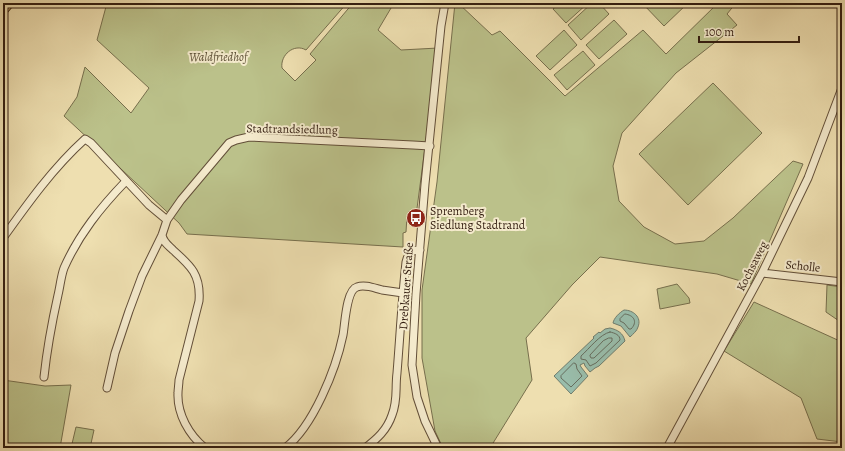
<svg xmlns="http://www.w3.org/2000/svg" width="845" height="451" viewBox="0 0 845 451" font-family="Alegreya,serif">
  <style>
    .green { fill: #bbc18a; stroke: #776f4d }
    .water { fill: #99bdab; stroke: #707d6d }
    .lines { fill: none; stroke-linecap: round; stroke-linejoin: round }
    .shore { stroke: #666d5e; stroke-width: 1 }
    .minor-casing { stroke: #624e38; stroke-width: 9 }
    .major-casing { stroke: #331d10; stroke-width: 11 }
    .minor { stroke: #f4eacc; stroke-width: 7 }
    .major { stroke: #e7c078; stroke-width: 9 }
    .labels { text-anchor: middle; dominant-baseline: central; stroke-width: 4; stroke-linejoin: round; paint-order: stroke }
    .park-label { font-size: 12px; font-style: italic; fill: #5c4e35; stroke: #f4eacc }
    .street-label { font-size: 12px; fill: #331d10; stroke: #f4eacc }
    .poi-label { font-size: 12px; fill: #331d10; stroke: #f4eacc; text-anchor: start }
  </style>
  <rect width="100%" height="100%" fill="#eedfb0"/>
  <filter id="stains"><feTurbulence type="fractalNoise" baseFrequency=".005" numOctaves="4"/><feColorMatrix values="0 0 0 0 .2 0 0 0 0 .09 0 0 0 0 .02 0 0 0 .5 -.17"/></filter>
  <radialGradient id="worn" r=".72"><stop offset=".6" stop-color="#630" stop-opacity="0"/><stop offset="1" stop-color="#630" stop-opacity=".3"/></radialGradient>
  <path class="green" d="M107,3H347L306,50C294,43 280,55 282,68L295,81L316,60L310,54L353,3H394L378,30L401,50L438,48L416,216H407L406,232L403,233V247L187,234L179,223L64,116L77,97L85,67L131,113L149,88L97,40Z
    M455,3H458L492,35L500,31L565,96L643,30L666,54L718,3H736L727,14L737,25L676,73L622,133L613,166L619,201L644,227L675,244L704,241L733,218L793,161L803,164L751,284L717,274L600,257L572,285L526,338L532,380L490,448H443L435,431L422,358V290L437,182Z
    M560,3H588L566,23L553,9Z
    M592,3H599L609,14L581,40L568,25Z
    M642,3H688L664,26Z
    M614,20L627,34L599,59L586,45Z
    M564,30L577,45L550,70L536,56Z
    M583,51L595,65L567,90L554,75Z
    M713,83L762,133L688,205L639,154Z
    M677,284L689,298L690,303L660,309L657,289Z
    M827,285L842,287V323L826,312Z
    M754,302L842,342V442L817,439L801,398L724,351Z
    M3,380L45,386L71,385L60,448H3Z
    M76,427L94,430L90,448H71Z"/>
  <path class="water" d="M624,310C633,310 642,317 638,327C637,331 633,334 630,337L621,326L613,323C614,318 619,313 624,310Z
    M610,328C618,330 623,333 625,341L599,366L595,368L590,372L585,366L584,363L580,365L581,367L588,376L571,394L554,376L594,338L593,337L599,332L600,333L605,329Z"/>
  <g class="lines">
    <path class="shore" d="M625,314C634,315 638,322 631,329H629L624,323L620,321V319Z
      M610,332C615,333 620,335 620,340L596,363L590,366L586,360L581,359V356C589,349 600,334 610,332Z
      M609,338H612V341L594,358H591L590,356V355L603,341Z
      M574,363L576,364L577,369L582,376L571,387L561,378V376Z"/>
    <g class="minor-casing">
      <path id="minor" d="M162,235C163,242 168,245 173,250C191,266 201,275 199,301L179,380C179,384 178,389 178,393C177,414 189,435 205,448
        M3,238C28,203 53,168 85,139L91,143L149,205L167,220
        M762,273L842,282
        M44,377C47,349 52,322 58,295C60,287 61,276 64,268C79,234 101,207 126,181
        M107,388L115,353L129,311L142,276L162,235L167,220L181,200L229,143L236,140L249,137L413,145L430,146
        M285,448C313,427 336,369 343,335C345,325 346,290 357,287C365,284 374,288 382,290C389,291 396,292 403,293
        M365,448C377,439 387,430 392,415C398,400 395,389 397,373C400,336 402,299 406,262C408,254 411,249 420,250
        M438,448L425,421L417,397L412,365L416,294L425,184L441,26L445,3
        M667,448L762,273L808,178L842,88"/>
    </g>
    <g class="major-casing">
      <path id="major" d="M3,10L9,3"/>
    </g>
    <use href="#minor" class="minor"/>
    <use href="#major" class="major"/>
  </g>
  <defs>
    <g id="bus-disc" transform="scale(1)"><circle r="9.5" fill="#8f2418" stroke="#f4eacc"/><path d="M-5-6H5V4H4V6H2V4H-2V6H-4V4H-5ZM-3.5-4V0h7V-4ZM-3.5 1.2v1.5H-2V1.2ZM2 1.2v1.5H3.5V1.2Z" fill="#fff"/></g>
  </defs>
  <g fill-rule="evenodd">
    <use href="#bus-disc" x="416" y="218"/>
  </g>
  <g class="labels">
    <g class="park-label">
      <text x="218" y="57">Waldfriedhof</text>
    </g>
    <g class="street-label">
      <text transform="translate(292 129) rotate(1)">Stadtrandsiedlung</text>
      <text transform="translate(752 266) rotate(-63)">Kochsaweg</text>
      <text transform="translate(803 266) rotate(6)">Scholle</text>
      <text transform="translate(406 286) rotate(-86)">Drebkauer Straße</text>
    </g>
    <g class="poi-label">
      <text x="430" y="211">Spremberg<tspan x="430" dy="14">Siedlung Stadtrand</tspan></text>
    </g>
  </g>
  <rect width="845" height="451" fill="none" stroke="#eedfb0" stroke-width="16"/>
  <rect x="4" y="4" width="837" height="443" fill="none" stroke="#331d10" stroke-width="2"/>
  <rect x="8" y="8" width="829" height="435" fill="none" stroke="#331d10"/>
  <path d="M699 36v6h100v-6" fill="none" stroke="#331d10" stroke-width="2"/>
  <text x="705" y="36" font-size="12" fill="#331d10" stroke="#f4eacc" stroke-width="3" paint-order="stroke">100 m</text>
  <rect width="100%" height="100%" filter="url(#stains)"/>
  <rect width="100%" height="100%" fill="url(#worn)"/>
</svg>
